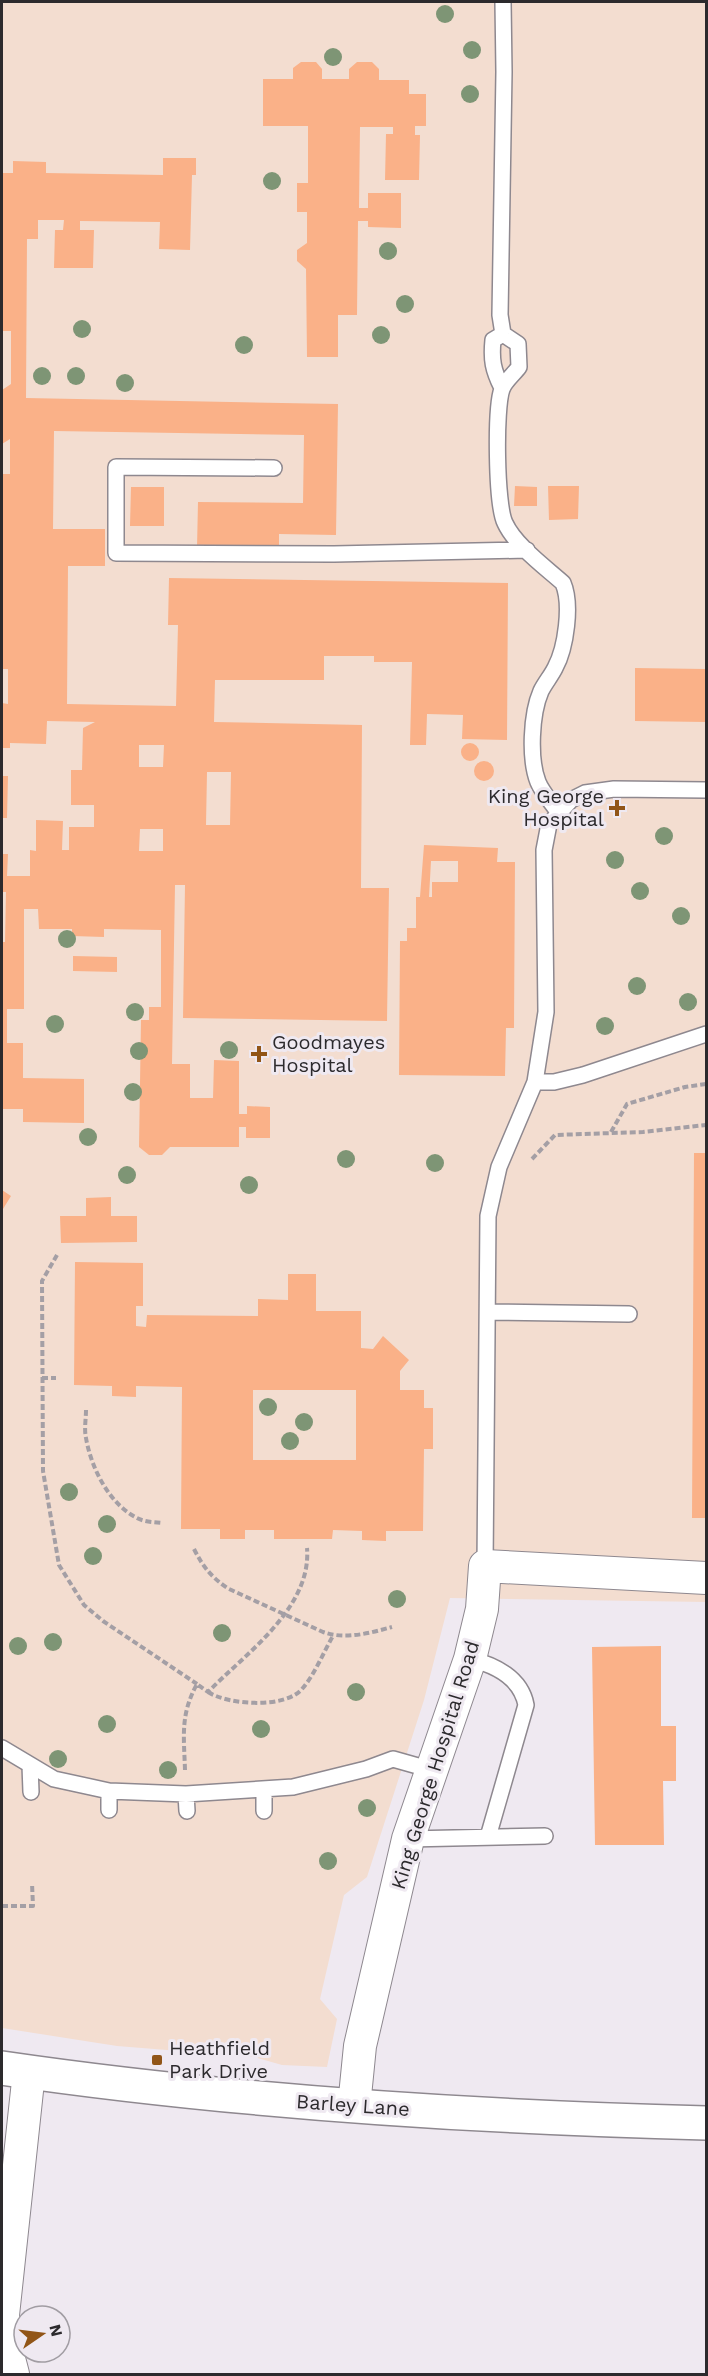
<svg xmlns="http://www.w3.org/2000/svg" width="708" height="2376" viewBox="0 0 708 2376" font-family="'Work Sans',sans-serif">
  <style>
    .medical { fill: #f3ddd0 }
    .building { fill: #fab188; fill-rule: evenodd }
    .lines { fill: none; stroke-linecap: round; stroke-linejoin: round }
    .lane-casing { stroke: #8e888f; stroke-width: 18 }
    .street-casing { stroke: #8e888f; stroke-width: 34 }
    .secondary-casing { stroke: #8e888f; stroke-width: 36 }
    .path { stroke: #a49fa5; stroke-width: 4; stroke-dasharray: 6 3; stroke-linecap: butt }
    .lane { stroke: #fff; stroke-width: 15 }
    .street { stroke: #fff; stroke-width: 32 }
    .secondary { stroke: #fff; stroke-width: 33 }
    .tree { fill: #7e9575 }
    .poi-dot { fill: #915517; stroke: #efe9f1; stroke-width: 2 }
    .labels { text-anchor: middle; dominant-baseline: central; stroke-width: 6; stroke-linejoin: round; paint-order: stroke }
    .poi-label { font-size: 20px; fill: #2c2a2d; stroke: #efe9f1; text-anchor: start }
    .street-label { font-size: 20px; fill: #2c2a2d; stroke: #efe9f1 }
  </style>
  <rect width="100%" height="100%" fill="#efe9f1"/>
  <path class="medical" d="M2,2H706V1602L450,1598L424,1700L367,1877L344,1895L320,1999L337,2019L327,2067L282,2065L254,2057L117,2046L2,2028Z"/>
  <path class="building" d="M301,62H316L322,69V79H349V69L357,62H372L379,69V80H409V94H426V126H415V135H420L419,180H385L386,134H393V127H360L359,208H368V193H401V228L368,227V221H358L357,315H338V357H307L306,269L297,261V250L307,243V212H297V183H308V126H263V79H293V68Z
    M163,158H196V175H192L190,250L159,249L160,222L80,221V230H94L93,268H54L55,230H63L64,220H38V239H27L26,398L338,404L336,535L279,534V550L197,548L198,502L303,503L304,435L54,431L53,529H105V566H68L67,704L176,706L178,625H168L169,578L508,583L507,740L462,739L463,715L427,714L426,745H410L412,662H374V656H324V680H215L214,722L362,725L361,888H389L387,1021L183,1018L185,885H175L172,1064H190V1098H213L214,1060L239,1061V1114H247V1106L270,1107V1138H246V1127H239V1147H170L162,1155H149L139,1147L141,1020H149V1007H161V930L104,929V937L72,936V929H39L38,909H24V1009H7V1043H23V1078L84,1079V1123L23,1122V1109H2V942H5L6,892H2V854H8L7,876H30V850L36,851V820L63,821L62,850H69V827H94V805H71V770H82L83,728L95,722L47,721L46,744L10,743V748H2V703L8,704V669H2V474H10V439L2,444V390L11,384V331H2V173H13V161L46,162V173L163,175ZM139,745H164L163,767H139ZM207,772H231L230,825H206ZM140,829H163V851H139Z
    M515,486L537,487V506H514Z
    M548,486H579L578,519L549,520Z
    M131,487H164V526H130Z
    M635,668L706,669V722L635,721Z
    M461 752a9 9 0 1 1 18 0a9 9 0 1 1-18 0Z
    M474 771a10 10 0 1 1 20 0a10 10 0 1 1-20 0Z
    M2,776H8L7,818H2Z
    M424,845L498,848L497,862H515L514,1028H506L505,1076L399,1075L400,941H407V928H416V897H420ZM431,861H458V882H432V897H429Z
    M73,956L117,957V972L73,971Z
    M694,1153H706V1518H692Z
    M2,1190L11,1196L3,1209L2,1208Z
    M111,1197V1216H137V1242L61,1243L60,1216H86V1198Z
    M75,1262L143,1263V1306H136V1326L146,1327L147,1315L258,1316V1299L288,1300V1274H316V1311H361V1348L373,1349L383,1336L409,1360L400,1371V1390H424V1408H433V1449H424L423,1531H386V1541L362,1540V1531L333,1530L332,1539H274V1530H245V1539H220V1529H181L182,1387L136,1386V1397L112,1396V1386L74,1385ZM253,1390H356V1460H253Z
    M661,1646V1726H676V1781H663L664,1845H595L592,1647Z"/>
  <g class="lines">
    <g class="lane-casing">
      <path id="lane" d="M503,2L504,72L500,315L503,334L518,344L519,367C514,374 505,381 502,389C495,408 496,505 505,523C515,545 545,567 563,583C572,604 566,648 555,668C551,676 545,683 541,691C531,714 529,759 538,782C542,792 552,803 558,812
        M502,388C493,370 491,360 493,340L503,334
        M274,468L116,467V553L334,554L527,550
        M535,1082H554L583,1075L706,1034
        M488,1312L629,1314
        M485,1566L488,1216L499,1167L535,1082L546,1012L544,850L549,824L571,800L585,793L614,789L706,790
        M470,1659C495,1665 521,1678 526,1705L488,1837
        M2,1748L54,1779L109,1791L186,1794L293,1787L366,1769L393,1759L432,1770
        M30,1765L31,1792
        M264,1789V1811
        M109,1791V1810
        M186,1794L187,1811
        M408,1839L545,1836"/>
    </g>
    <g class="street-casing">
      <path id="street" d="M354,2106L360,2046L408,1839L470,1659L482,1609L485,1566L706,1578
        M13,2374L6,2347L3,2315L29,2072"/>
    </g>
    <g class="secondary-casing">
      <path id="secondary" d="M2,2068C235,2102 471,2117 706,2123"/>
    </g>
    <path class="path" d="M611,1132L627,1104L685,1087L706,1084
      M532,1159L555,1135L643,1132L706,1125
      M57,1255L42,1281L43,1471L59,1565L84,1605L103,1621L197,1684
      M42,1378H56
      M86,1410C86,1419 84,1429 86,1438C91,1467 108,1502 135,1517C143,1522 153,1522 162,1523
      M194,1549C203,1567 212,1578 229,1589L323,1632C345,1640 370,1633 392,1627
      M208,1692C228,1705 285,1709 302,1689C315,1674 323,1653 333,1636
      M185,1770C184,1736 180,1715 197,1684L208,1692C245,1654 312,1608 307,1548
      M2,1906H33L32,1883"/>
    <use href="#lane" class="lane"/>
    <use href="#street" class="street"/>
    <use href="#secondary" class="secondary"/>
  </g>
  <g class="tree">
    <circle cx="445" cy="14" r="9"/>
    <circle cx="472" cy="50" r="9"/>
    <circle cx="333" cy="57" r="9"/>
    <circle cx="470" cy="94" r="9"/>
    <circle cx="272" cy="181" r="9"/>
    <circle cx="388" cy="251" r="9"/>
    <circle cx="405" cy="304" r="9"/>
    <circle cx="82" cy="329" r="9"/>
    <circle cx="381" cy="335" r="9"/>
    <circle cx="244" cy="345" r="9"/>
    <circle cx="42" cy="376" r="9"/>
    <circle cx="76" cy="376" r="9"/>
    <circle cx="125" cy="383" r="9"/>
    <circle cx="664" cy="836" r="9"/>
    <circle cx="615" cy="860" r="9"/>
    <circle cx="640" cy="891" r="9"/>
    <circle cx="681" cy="916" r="9"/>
    <circle cx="67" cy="939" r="9"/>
    <circle cx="637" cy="986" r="9"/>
    <circle cx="688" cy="1002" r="9"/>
    <circle cx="135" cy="1012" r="9"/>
    <circle cx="55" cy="1024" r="9"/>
    <circle cx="605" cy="1026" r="9"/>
    <circle cx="229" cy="1050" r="9"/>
    <circle cx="139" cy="1051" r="9"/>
    <circle cx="133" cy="1092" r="9"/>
    <circle cx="88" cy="1137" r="9"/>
    <circle cx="346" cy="1159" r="9"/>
    <circle cx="435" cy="1163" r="9"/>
    <circle cx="127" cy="1175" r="9"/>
    <circle cx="249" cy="1185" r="9"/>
    <circle cx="268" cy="1407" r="9"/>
    <circle cx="304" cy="1422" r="9"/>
    <circle cx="290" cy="1441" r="9"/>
    <circle cx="69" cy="1492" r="9"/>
    <circle cx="107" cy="1524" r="9"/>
    <circle cx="93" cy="1556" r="9"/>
    <circle cx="397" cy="1599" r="9"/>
    <circle cx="222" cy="1633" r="9"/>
    <circle cx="53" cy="1642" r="9"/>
    <circle cx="18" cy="1646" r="9"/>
    <circle cx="356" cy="1692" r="9"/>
    <circle cx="107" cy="1724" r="9"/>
    <circle cx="261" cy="1729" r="9"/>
    <circle cx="58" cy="1759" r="9"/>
    <circle cx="168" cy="1770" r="9"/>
    <circle cx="367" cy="1808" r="9"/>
    <circle cx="328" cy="1861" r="9"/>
  </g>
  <g class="poi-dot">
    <path d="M614 799h6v6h6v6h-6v6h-6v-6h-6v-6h6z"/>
    <path d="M256 1045h6v6h6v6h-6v6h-6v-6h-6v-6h6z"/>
    <rect x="151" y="2054" width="12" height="12" rx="3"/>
  </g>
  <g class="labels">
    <g class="poi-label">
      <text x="604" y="796" text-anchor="end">King George<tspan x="604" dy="23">Hospital</tspan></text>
      <text x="272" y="1042">Goodmayes<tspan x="272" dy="23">Hospital</tspan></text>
      <text x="169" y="2048">Heathfield<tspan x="169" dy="23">Park Drive</tspan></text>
    </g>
    <g class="street-label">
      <text transform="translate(435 1765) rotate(-73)">King George Hospital Road</text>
      <text transform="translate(353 2105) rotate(4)">Barley Lane</text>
    </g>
  </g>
  <rect width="708" height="2376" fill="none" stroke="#2c2a2d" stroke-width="6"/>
  <g transform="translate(42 2334) rotate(76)"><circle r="28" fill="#efe9f1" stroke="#a19da3" stroke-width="1.5"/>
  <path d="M0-4.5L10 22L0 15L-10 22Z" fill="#915517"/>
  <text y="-9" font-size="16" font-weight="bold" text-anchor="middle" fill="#2c2a2d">N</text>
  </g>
</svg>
